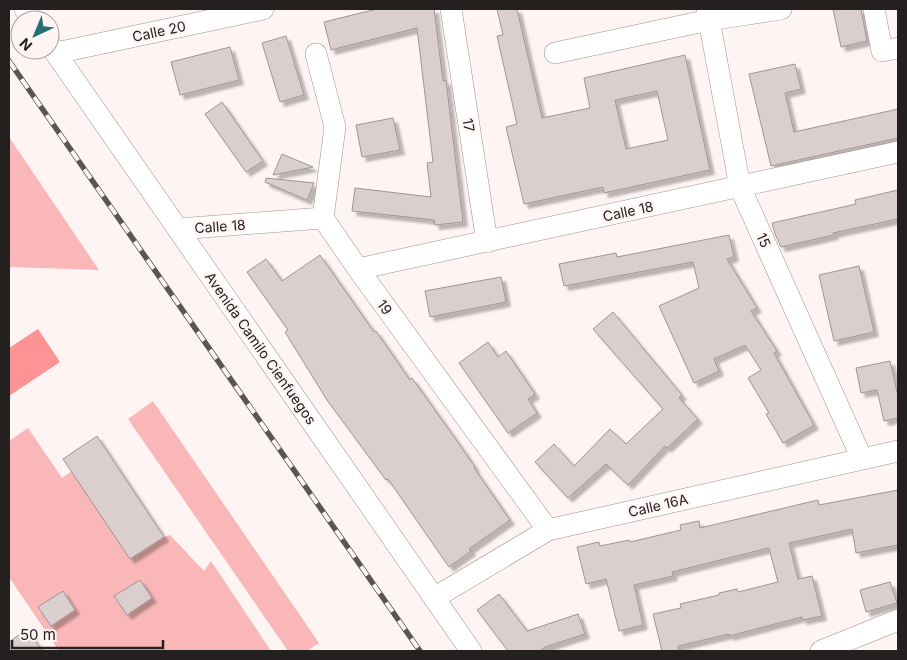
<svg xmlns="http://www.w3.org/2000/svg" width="907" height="660" viewBox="0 0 907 660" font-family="Inter,sans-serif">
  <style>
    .green { fill: #fab7b7 }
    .water { fill: #fd9395 }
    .building { fill: #dacece; stroke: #a09595; fill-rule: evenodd; filter: url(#shadow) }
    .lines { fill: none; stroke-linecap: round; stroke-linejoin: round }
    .minor-casing { stroke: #9d9291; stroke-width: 22 }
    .minor { stroke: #fff; stroke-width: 21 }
    .rail-casing { stroke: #5b5554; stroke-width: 5.5 }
    .rail { stroke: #fef4f3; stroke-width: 4; stroke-dasharray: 11; stroke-linecap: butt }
    .labels { text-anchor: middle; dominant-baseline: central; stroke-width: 5; stroke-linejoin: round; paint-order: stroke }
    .street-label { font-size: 14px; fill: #252020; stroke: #fef4f3 }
  </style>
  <defs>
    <filter id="shadow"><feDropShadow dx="4.5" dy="4.5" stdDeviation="1" flood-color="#0004"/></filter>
  </defs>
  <rect width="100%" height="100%" fill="#fef4f3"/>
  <path class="green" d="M9,137L99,270L9,267Z
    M153,401L319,643L307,651H288L128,419Z
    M28,428L62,478L72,471L130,559L164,537L170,535L204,571L211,561L271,651H59L9,577V441Z"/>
  <path class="water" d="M38,329L60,362L9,396V348Z"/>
  <path class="building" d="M377,9H434L443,81L446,80L463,222L435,225L434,220L352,211L355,188L431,197L427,163L433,162L417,28L331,50L324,22Z
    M497,9H517L542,118L590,108L584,78L685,55L710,170L604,193L603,187L524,204L506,127L517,124L497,36L503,35ZM657,91L668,140L626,149L615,100Z
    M833,9H861L867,41L841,47Z
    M286,36L304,95L280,102L262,43Z
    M230,47L239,80L180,95L171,62Z
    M795,64L801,89L785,93L794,132L898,109V138L771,166L749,74Z
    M222,102L263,161L246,172L205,114Z
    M393,118L400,150L362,157L356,125Z
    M282,154L313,167L273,175Z
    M266,178L314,183L307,200L265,182Z
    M898,190V219L833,233L834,235L781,247L775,234L772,223L856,204L855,200Z
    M729,235L734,257L727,259L757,308L751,311L777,351L774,353L814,425L783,443L766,414L769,413L748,378L761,370L745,345L714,359L719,371L694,383L659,306L699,288L693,262L564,286L559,264L616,253L617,257Z
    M320,255L374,332L376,331L410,380L412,378L452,434L475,467L474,468L510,520L469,549L471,551L449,567L388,479L386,480L327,400L285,332L288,330L247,272L266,259L282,281Z
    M859,266L874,332L834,341L819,275Z
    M501,277L506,302L430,317L425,291Z
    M613,312L682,395L679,398L698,419L667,448L665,446L628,485L606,464L568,498L535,462L554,444L574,466L610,429L626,444L663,409L593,329Z
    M488,342L498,357L506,351L535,394L528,399L537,413L508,433L459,363Z
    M890,361L898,396V418L884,421L877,390L861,393L856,368Z
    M97,436L164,537L130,559L63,459Z
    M898,490V545L856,553L852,529L789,543L798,579L812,576L822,616L802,620V617L729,636V634L678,646L679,651H662L653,614L681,608L680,604L719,595V593L737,589L738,592L778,582L769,548L672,572L673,576L634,585L643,625L619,631L606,579L586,584L577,547L599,542L600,546L629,540L630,542L681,530L680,525L699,521L700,528L818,500L819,505Z
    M140,580L152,598L127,615L114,596Z
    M890,582L897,603L866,612L860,590Z
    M63,591L75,610L51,626L38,607Z
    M499,594L527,631L578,614L585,634L545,647L540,651H508L477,610Z
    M27,629L42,651H9V642Z"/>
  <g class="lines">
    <g class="minor-casing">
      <path id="minor" d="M25,9L32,20
        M451,9L487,242
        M707,9L740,187L862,459
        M874,9L882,51L898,48
        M50,45L471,651
        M56,53L263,9
        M555,53L709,20L781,9
        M316,54L335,127L323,218L358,269L548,530
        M178,229L323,218
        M358,269L898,152
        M434,598L548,530L898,451
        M821,651L898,620"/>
    </g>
    <use href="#minor" class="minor"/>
    <g class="rail-casing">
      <path id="rail" d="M9,61L420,651"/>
    </g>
    <use href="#rail" class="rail"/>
  </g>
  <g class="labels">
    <g class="street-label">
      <text transform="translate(159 31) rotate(-12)">Calle 20</text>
      <text transform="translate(469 125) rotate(81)">17</text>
      <text transform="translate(628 211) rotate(-12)">Calle 18</text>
      <text transform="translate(220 226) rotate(-4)">Calle 18</text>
      <text transform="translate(764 240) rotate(66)">15</text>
      <text transform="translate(385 307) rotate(54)">19</text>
      <text transform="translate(261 348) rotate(55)">Avenida Camilo Cienfuegos</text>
      <text transform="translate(658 505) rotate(-13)">Calle 16A</text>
    </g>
  </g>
  <rect width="907" height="660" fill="none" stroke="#252020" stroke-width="20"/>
  <g transform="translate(35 35) rotate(224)"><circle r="24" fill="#fef4f3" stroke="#a79f9f"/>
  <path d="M0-4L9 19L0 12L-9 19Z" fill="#257073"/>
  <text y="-8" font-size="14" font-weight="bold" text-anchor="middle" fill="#252020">N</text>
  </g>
  <path d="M12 640v8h151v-8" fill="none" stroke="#252020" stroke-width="2.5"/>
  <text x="20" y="640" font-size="15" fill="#252020" stroke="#fef4f3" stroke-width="4" paint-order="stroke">50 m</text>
</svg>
